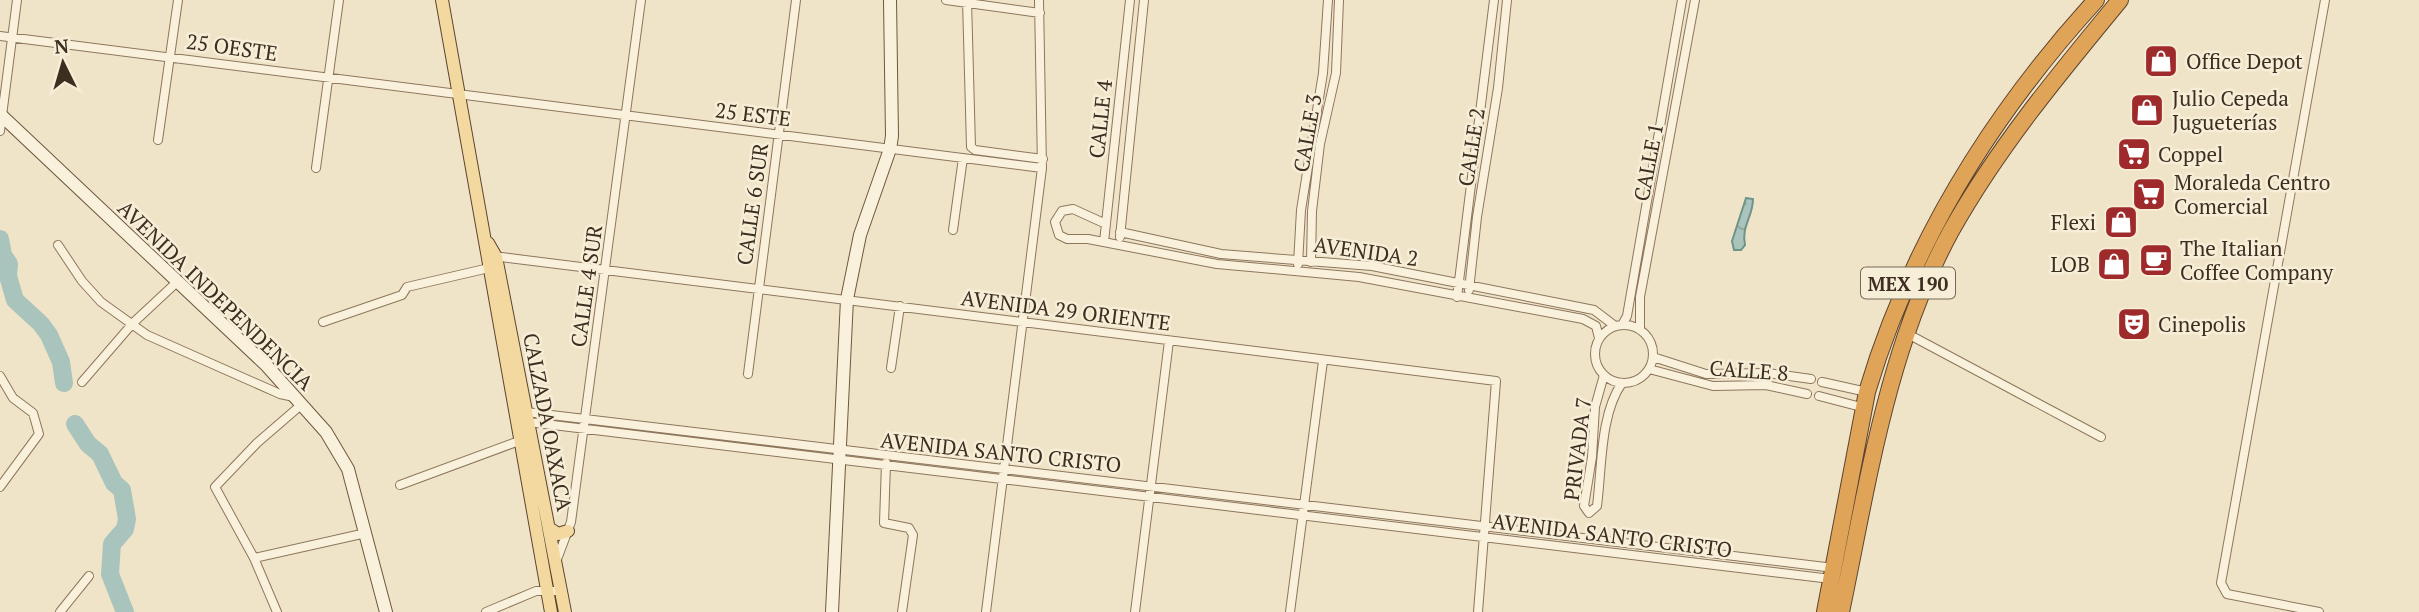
<svg xmlns="http://www.w3.org/2000/svg" width="2419" height="612" viewBox="0 0 2419 612" font-family="'PT Serif',serif">
  <style>
    .water { fill: url(#water-ripples); stroke: #6f938a; stroke-width: 2 }
    .lines { fill: none; stroke-linecap: round; stroke-linejoin: round }
    .river { stroke: #a9c4bc; stroke-width: 18 }
    .street-casing { stroke: #8d765c; stroke-width: 10 }
    .secondary-casing { stroke: #6f573f; stroke-width: 14 }
    .primary-casing { stroke: #5b4430; stroke-width: 14 }
    .highway-casing { stroke: #5b4430; stroke-width: 18 }
    .street { stroke: #faf1dc; stroke-width: 8 }
    .secondary { stroke: #faf1dc; stroke-width: 12 }
    .primary { stroke: #f3d9a0; stroke-width: 12 }
    .highway { stroke: #e0a458; stroke-width: 16 }
    .labels { text-anchor: middle; dominant-baseline: central; stroke-width: 5; stroke-linejoin: round; paint-order: stroke }
    .shield { fill: #f7eed8; stroke: #756857; stroke-width: 2 }
    .shield-label { font-size: 19px; font-weight: bold; fill: #3d2e20 }
    .street-label { font-size: 21px; fill: #3d2e20; stroke: #f7eed8 }
    .poi-label { font-size: 21px; fill: #3d2e20; stroke: #f7eed8; text-anchor: start }
  </style>
  <defs>
    <pattern id="water-ripples" width="26" height="14" patternUnits="userSpaceOnUse" patternTransform="scale(1.75)"><rect width="26" height="14" fill="#a9c4bc"/><path d="M2 4q2-2 4 0t4 0M15 11q2-2 4 0t4 0" fill="none" stroke="#8ba098"/></pattern>
  </defs>
  <rect width="100%" height="100%" fill="#f0e4c8"/>
  <path class="water" d="M1746,198L1753,199C1753,217 1741,226 1745,245L1741,250H1734L1732,241Z"/>
  <g class="lines">
    <path class="river" d="M0,239L3,255L9,264L8,276L15,300L41,324L49,335L61,362L64,383
      M75,424L88,444L100,454L114,483L122,490L127,519L125,529L112,544L110,574L125,612"/>
    <g class="street-casing">
      <path id="street" d="M946,0L1040,13
        M967,0L971,147L975,150L1043,159
        M0,36L1042,168
        M0,131L17,0
        M158,140L178,0
        M316,168L339,0
        M1106,224L1073,209L1062,211L1055,222L1059,235L1067,239H1088L1217,264L1359,277L1583,319L1596,326L1599,338
        M953,230L963,158
        M1120,232L1221,254L1372,266L1594,310L1615,326
        M1120,237L1144,0
        M1104,242L1130,0
        M58,245L82,281L101,302L147,335L280,394L294,397
        M493,256L1496,381L1478,612
        M1311,262L1312,211L1320,144L1336,73L1339,0
        M1298,264L1301,210L1323,73L1328,0
        M1469,290L1477,217L1498,88L1507,0
        M1457,297L1494,0
        M323,322L402,295L407,287L489,268
        M1622,325L1627,316L1682,0
        M1595 354a29 29 0 1 1 58 0a29 29 0 1 1-58 0Z
        M1640,330V297L1695,0
        M1906,333L2101,437
        M1653,357L1706,374L1768,373L1811,379
        M891,368L900,306
        M1649,369L1713,386L1766,385L1807,394
        M748,374L796,0
        M1604,375L1595,407L1592,457L1584,506L1589,513L1597,506C1602,468 1600,414 1622,383
        M0,376L13,398L33,413L39,434L0,487
        M82,382L133,323L177,282
        M1822,382L1867,392
        M1819,396L1865,408
        M526,412L1834,568
        M528,422L1831,579
        M886,463L884,523L909,528L913,535L902,612
        M400,485L519,441
        M254,558L366,533
        M556,562L571,522L641,0
        M60,612L89,576
        M277,612L254,558L215,487L257,443L301,405
        M486,612L536,591H561
        M986,612L1042,168L1039,0
        M1135,612L1169,341
        M1290,612L1323,361
        M2319,612L2227,594L2221,583L2325,0"/>
    </g>
    <g class="secondary-casing">
      <path id="secondary" d="M0,114L267,366L326,432L348,469L386,612
        M832,612L847,299L860,235L890,149L892,136L890,0"/>
    </g>
    <g class="primary-casing">
      <path id="primary" d="M442,0L551,612
        M488,243L496,257L565,612
        M549,528L558,534L568,531"/>
    </g>
    <g class="highway-casing">
      <path id="highway" d="M1825,612L1867,392C1911,244 1992,114 2096,0
        M1841,612C1868,483 1887,348 1951,231C1998,147 2059,74 2120,0"/>
    </g>
    <use href="#street" class="street"/>
    <use href="#secondary" class="secondary"/>
    <use href="#primary" class="primary"/>
    <use href="#highway" class="highway"/>
  </g>
  <defs>
    <g id="shop-square" transform="scale(1.75)"><rect x="-9" y="-9" width="18" height="18" rx="4" fill="#9e2a2b" stroke="#f7eed8"/><path d="M-5-2.5h2.3a2.7 3.5 0 0 1 5.4 0H5L5.5 6h-11ZM-1.5-2.5h3a1.5 2.3 0 0 0-3 0Z" fill="#fff"/></g>
    <g id="supermarket-square" transform="scale(1.75)"><rect x="-9" y="-9" width="18" height="18" rx="4" fill="#9e2a2b" stroke="#f7eed8"/><path d="M-6-5.5h2.5l.6 2H6L4.5 2H-2.5L-4.4-4H-6ZM-1.5 3.2a1.3 1.3 0 1 0 .1 0ZM3 3.2a1.3 1.3 0 1 0 .1 0Z" fill="#fff"/></g>
    <g id="cafe-square" transform="scale(1.75)"><rect x="-9" y="-9" width="18" height="18" rx="4" fill="#9e2a2b" stroke="#f7eed8"/><path d="M-5.5-4.5H6V0H3Q3 3.5 0 3.5H-2.5Q-5.5 3.5-5.5 0ZM3-3.2v2h1.7v-2ZM-6 4.5H4V6H-6Z" fill="#fff"/></g>
    <g id="theatre-square" transform="scale(1.75)"><rect x="-9" y="-9" width="18" height="18" rx="4" fill="#9e2a2b" stroke="#f7eed8"/><path d="M-5-5.5Q0-4 5-5.5V0Q5 5 0 6Q-5 5-5 0ZM-3.3-2.5H-1v1.5H-3.3ZM1-2.5H3.3v1.5H1ZM-2.8 1Q0 5.5 2.8 1Z" fill="#fff"/></g>
  </defs>
  <g fill-rule="evenodd">
    <use href="#shop-square" x="2161" y="61"/>
    <use href="#shop-square" x="2147" y="110"/>
    <use href="#supermarket-square" x="2134" y="154"/>
    <use href="#supermarket-square" x="2149" y="194"/>
    <use href="#shop-square" x="2121" y="222"/>
    <use href="#cafe-square" x="2156" y="260"/>
    <use href="#shop-square" x="2114" y="264"/>
    <use href="#theatre-square" x="2134" y="324"/>
  </g>
  <g class="labels">
    <rect class="shield" x="1861" y="267.5" width="94" height="31" rx="5"/>
    <g class="shield-label">
      <text x="1908" y="283">MEX 190</text>
    </g>
    <g class="street-label">
      <text transform="translate(232 47) rotate(8)">25 OESTE</text>
      <text transform="translate(753 114) rotate(7)">25 ESTE</text>
      <text transform="translate(1100 119) rotate(-84)">CALLE 4</text>
      <text transform="translate(1307 133) rotate(-80)">CALLE 3</text>
      <text transform="translate(1471 147) rotate(-81)">CALLE 2</text>
      <text transform="translate(1648 162) rotate(-79)">CALLE 1</text>
      <text transform="translate(752 204) rotate(-82)">CALLE 6 SUR</text>
      <text transform="translate(1366 251) rotate(8)">AVENIDA 2</text>
      <text transform="translate(586 286) rotate(-82)">CALLE 4 SUR</text>
      <text transform="translate(216 295) rotate(44)">AVENIDA INDEPENDENCIA</text>
      <text transform="translate(1066 310) rotate(7)">AVENIDA 29 ORIENTE</text>
      <text transform="translate(1749 370) rotate(4)">CALLE 8</text>
      <text transform="translate(548 422) rotate(79)">CALZADA OAXACA</text>
      <text transform="translate(1577 449) rotate(-83)">PRIVADA 7</text>
      <text transform="translate(1001 452) rotate(6)">AVENIDA SANTO CRISTO</text>
      <text transform="translate(1612 535) rotate(7)">AVENIDA SANTO CRISTO</text>
    </g>
    <g class="poi-label">
      <text x="2186" y="61">Office Depot</text>
      <text x="2172" y="98">Julio Cepeda<tspan x="2172" dy="24">Jugueterías</tspan></text>
      <text x="2158" y="154">Coppel</text>
      <text x="2174" y="182">Moraleda Centro<tspan x="2174" dy="24">Comercial</tspan></text>
      <text x="2096" y="222" text-anchor="end">Flexi</text>
      <text x="2180" y="248">The Italian<tspan x="2180" dy="24">Coffee Company</tspan></text>
      <text x="2090" y="264" text-anchor="end">LOB</text>
      <text x="2158" y="324">Cinepolis</text>
    </g>
  </g>
  <g transform="translate(63 63) rotate(355)" stroke="#f7eed8" stroke-width="5" paint-order="stroke">
  <path d="M0-5L12 26L0 18L-12 26Z" fill="#3d2e20"/>
  <text y="-10" font-size="19" font-weight="bold" text-anchor="middle" fill="#3d2e20">N</text>
  </g>
</svg>
